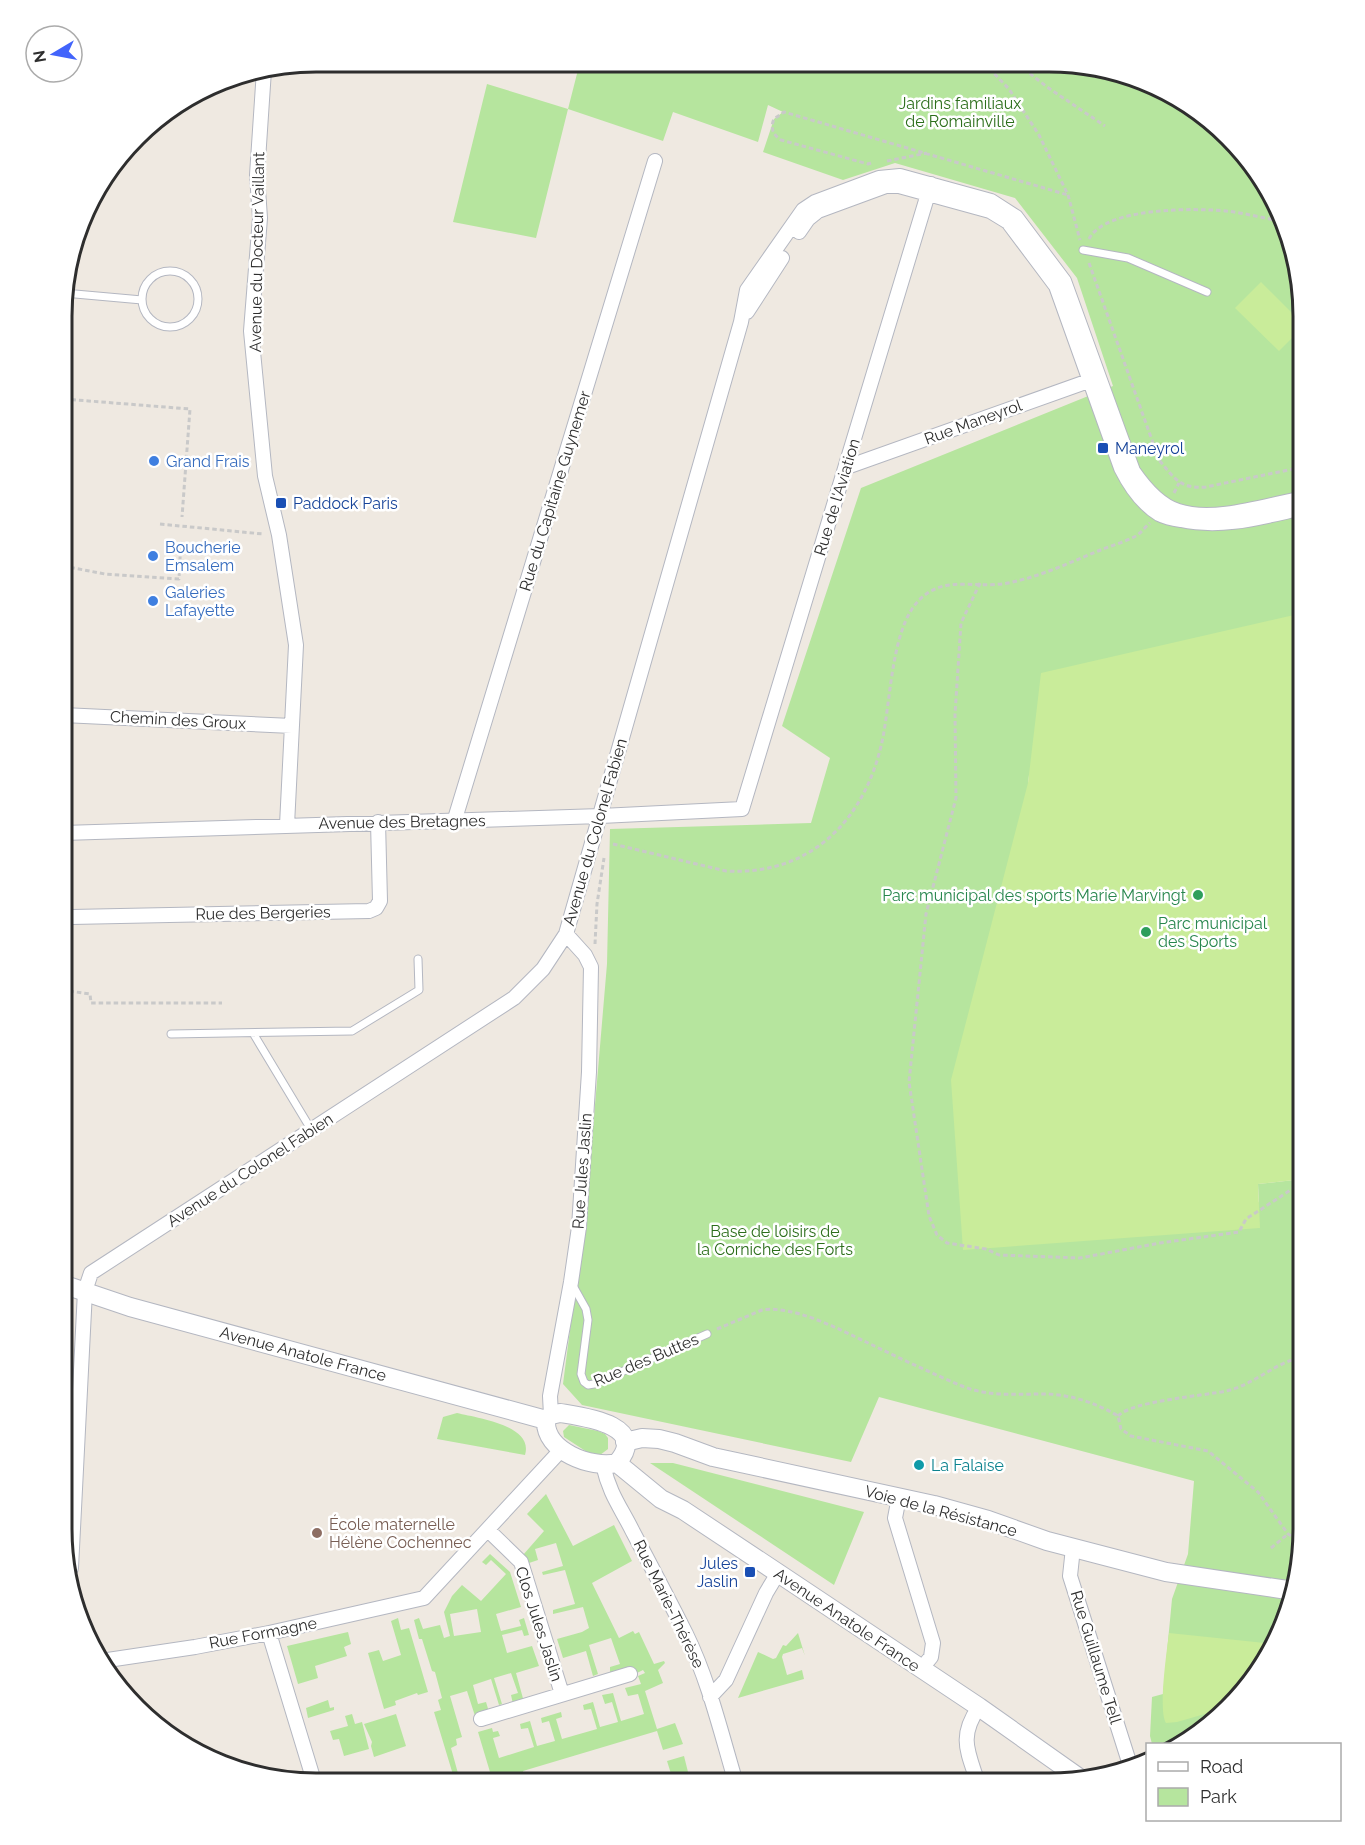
<svg xmlns="http://www.w3.org/2000/svg" width="1365" height="1845" viewBox="0 0 1365 1845" font-family="Raleway,sans-serif">
  <style>
    .green { fill: #b6e59e; fill-rule: evenodd }
    .pitch { fill: #c9ec9a }
    .lines { fill: none; stroke-linecap: round; stroke-linejoin: round }
    .service-casing { stroke: #b4b7c1; stroke-width: 9 }
    .minor-casing { stroke: #b4b7c1; stroke-width: 16 }
    .tertiary-casing { stroke: #b4b7c1; stroke-width: 20 }
    .path { stroke: #c9c9c9; stroke-width: 3; stroke-dasharray: 4.5 3; stroke-linecap: butt }
    .service { stroke: #fff; stroke-width: 7 }
    .minor { stroke: #fff; stroke-width: 14 }
    .tertiary { stroke: #fff; stroke-width: 18 }
    .transit-dot { fill: #1a4fb4; stroke: #fff; stroke-width: 2 }
    .shop-dot { fill: #3f7fe0; stroke: #fff; stroke-width: 2 }
    .leisure-dot { fill: #2e9e5b; stroke: #fff; stroke-width: 2 }
    .culture-dot { fill: #0f9aa8; stroke: #fff; stroke-width: 2 }
    .education-dot { fill: #8d6e63; stroke: #fff; stroke-width: 2 }
    .labels { text-anchor: middle; dominant-baseline: central; stroke-width: 5; stroke-linejoin: round; paint-order: stroke }
    .park-label { font-size: 16px; fill: #2c6e1b; stroke: #fff }
    .street-label { font-size: 16px; fill: #2e2e2e; stroke: #fff }
    .transit-label { font-size: 16px; fill: #164399; stroke: #fff; text-anchor: start }
    .shop-label { font-size: 16px; fill: #366cbe; stroke: #fff; text-anchor: start }
    .leisure-label { font-size: 16px; fill: #27864d; stroke: #fff; text-anchor: end }
    .culture-label { font-size: 16px; fill: #0d838f; stroke: #fff; text-anchor: start }
    .education-label { font-size: 16px; fill: #785e54; stroke: #fff; text-anchor: start }
    .rim { fill: none; stroke: #2e2e2e; stroke-width: 3 }
  </style>
  <rect width="100%" height="100%" fill="#efe9e1"/>
  <path class="green" d="M580,62L1082,64L1191,105L1241,149L1277,203L1303,316V652L1029,775L1028,783L1259,1203L1258,1184L1303,1179V1546L1290,1611L1261,1670L1217,1720L1181,1744H1152L1150,1736L1152,1697L1163,1694L1172,1599L1188,1554L1194,1481L879,1397L851,1462L582,1405L563,1384L587,1199L607,964L610,829L811,823L830,758L782,726L861,488L1113,386L1077,278L1015,198L895,163L843,180L763,152L774,119L783,112L768,105L758,142L673,112L663,141L568,109L536,238L453,222L487,84L568,109Z
    M457,1413C477,1418 534,1425 525,1455L437,1439L443,1417Z
    M569,1425L598,1431L605,1434L608,1438V1449L600,1455L590,1454L564,1437L563,1431Z
    M650,1463H673L864,1512L834,1585Z
    M546,1494L573,1546L614,1525L632,1561L592,1583L619,1638L633,1631L635,1634L639,1632L654,1664L664,1661L665,1663L658,1670L663,1683L645,1691L657,1729L675,1723L683,1744L663,1750L657,1731L523,1771L524,1775L493,1782L478,1732L492,1728L493,1732L498,1731L500,1736L493,1738L499,1758L534,1747L528,1728L521,1729L520,1724L530,1721L537,1746L555,1741L549,1721L542,1723L541,1718L561,1712L562,1717L556,1719L562,1739L597,1729L591,1709L584,1710L583,1705L593,1702L600,1727L618,1722L612,1702L605,1704L602,1695L613,1693L621,1721L644,1714L638,1694L628,1696L625,1688L641,1684L638,1676L645,1673L643,1670L637,1673L635,1670L610,1677V1667L620,1664L611,1638L589,1645L598,1674L593,1676L586,1651L563,1658L557,1639L582,1632L589,1628L583,1607L553,1614V1610L575,1604L565,1570L543,1575L542,1572L563,1566L556,1543L535,1549L538,1560L529,1563L523,1555L544,1531L527,1514Z
    M490,1554L510,1572L521,1607L496,1614L501,1631L521,1626L519,1620L524,1618L529,1635L524,1636L522,1630L502,1635L507,1653L532,1646L539,1666L516,1673L524,1702L513,1704L511,1695L518,1693L511,1673L494,1678L502,1704L499,1705L491,1679L473,1685L478,1704L486,1702L489,1712L475,1716L467,1691L450,1696L462,1737L456,1739L457,1745L451,1748L459,1777L454,1778L434,1712L441,1710L438,1700L442,1698L435,1672L432,1671L422,1639H419L414,1620L419,1618L423,1629L440,1625L444,1638L450,1636L444,1612L452,1596L462,1585L481,1601L506,1574L491,1560L486,1565L482,1562ZM477,1609L481,1632L454,1636L450,1614Z
    M398,1618L401,1630L409,1628L428,1692L418,1695L417,1693L395,1701L396,1705L384,1709L368,1653L379,1650L383,1661L401,1655L391,1621Z
    M348,1632L351,1644L344,1647L347,1656L315,1666L318,1678L298,1684L287,1646Z
    M798,1633L805,1656L802,1648L783,1654L782,1657L787,1675L802,1670L804,1679L738,1698L758,1652L773,1659L776,1658L783,1645L786,1646Z
    M328,1700L330,1708L334,1707V1710L308,1718L306,1708Z
    M352,1714L355,1724L362,1722L369,1749L344,1756L339,1739L333,1740L330,1731L348,1726L345,1716Z
    M396,1714L406,1746L374,1757L371,1746L372,1742L364,1724Z
    M684,1756L688,1772L672,1777L667,1761Z"/>
  <path class="pitch" d="M1261,282L1303,324V327L1279,351L1235,308Z
    M1303,613V1179L1258,1184L1260,1228L963,1250L951,1080L1028,783L1041,673Z
    M1169,1633L1274,1644L1261,1670L1250,1682L1235,1686L1238,1696L1229,1707L1177,1722L1166,1723C1158,1711 1167,1650 1169,1633Z"/>
  <g class="lines">
    <g class="service-casing">
      <path id="service" d="M1083,250L1128,258L1207,292
        M142 299a28 28 0 1 1 56 0a28 28 0 1 1-56 0Z
        M64,293L142,300
        M253,1033L312,1131
        M171,1034L352,1031L419,990L418,959
        M572,1284L586,1309L588,1320L581,1374L584,1382L588,1385L594,1384L707,1334"/>
    </g>
    <g class="minor-casing">
      <path id="minor" d="M264,70L257,175L260,218L251,331L265,476L279,535L296,645L287,825
        M799,232L808,219L818,211L886,186H899L990,211L1008,222L1056,286L1121,468C1130,486 1141,503 1159,514C1165,517 1174,519 1181,520C1223,529 1262,517 1303,508
        M747,312L782,258
        M847,467L1097,378
        M63,715L292,726
        M454,822L655,161
        M63,833L601,816L742,809L931,184
        M63,920L71,917L369,911L376,908L380,901L378,822
        M551,1415L550,1396L571,1282L579,1227L589,1072L591,967L585,955L566,934
        M603,1465C610,1495 620,1506 633,1532C651,1566 669,1600 686,1634C709,1681 721,1733 736,1783
        M899,1497L895,1518L933,1643L931,1657L921,1669
        M488,1530L521,1562L562,1694
        M1073,1548L1070,1576L1130,1765
        M71,1568L85,1291L91,1273L514,998L543,969L566,934L741,322L747,290L803,210L815,202L879,178L900,176L991,201L1016,217L1064,281L1133,471C1144,487 1159,505 1178,511C1214,523 1267,505 1303,498
        M269,1633L314,1781
        M101,1661L195,1647L269,1633L424,1598L562,1449
        M710,1697L726,1680L766,1593L778,1573
        M481,1719L630,1674
        M178,1742H179
        M978,1783C968,1752 958,1737 979,1707"/>
    </g>
    <g class="tertiary-casing">
      <path id="tertiary" d="M62,1284L130,1307L546,1420
        M560,1413C584,1417 650,1425 617,1463C591,1469 544,1451 546,1420L551,1415Z
        M625,1442L642,1438L659,1439L675,1443L713,1457L934,1505L988,1520L1047,1541L1166,1572L1294,1591
        M617,1463L661,1499L683,1510L778,1573L979,1707L1078,1777"/>
    </g>
    <path class="path" d="M984,63L1009,89L1039,135L1068,195L1080,240
      M1018,64L1047,87L1105,126
      M887,161L927,153
      M871,163L868,164L781,140C773,135 770,128 774,119L784,112L1068,195
      M1089,239C1105,207 1194,208 1226,211C1244,213 1263,218 1281,221
      M1089,263L1159,460C1175,479 1180,489 1206,487L1303,467
      M64,399L190,409L182,517
      M63,427L66,400
      M1174,493L1179,483
      M160,524L263,534
      M63,566L105,574L179,579L181,539
      M980,583L961,623L955,714L956,798L926,914L909,1082L929,1216L937,1235L947,1243L986,1249L999,1255L1080,1258L1160,1243L1239,1232L1246,1219L1303,1182
      M613,844L726,871C812,876 867,818 883,737C890,701 892,639 912,609C938,571 972,590 1008,583C1039,577 1069,563 1098,551C1110,546 1125,542 1136,536C1141,533 1145,527 1150,523
      M595,944L597,904L604,858
      M62,990L90,994L91,1003H222
      M717,1329L762,1310C793,1305 839,1329 866,1342C897,1357 931,1373 962,1386C989,1397 1016,1394 1044,1394C1070,1394 1096,1403 1118,1416L1121,1429L1131,1436L1208,1451L1258,1492L1288,1534L1303,1543
      M1118,1416C1132,1401 1202,1396 1226,1391C1254,1385 1275,1362 1303,1357
      M1271,1548L1288,1534"/>
    <use href="#service" class="service"/>
    <use href="#minor" class="minor"/>
    <use href="#tertiary" class="tertiary"/>
  </g>
  <g class="transit-dot">
    <rect x="1097" y="442" width="12" height="12" rx="3"/>
    <rect x="275" y="497" width="12" height="12" rx="3"/>
    <rect x="744" y="1566" width="12" height="12" rx="3"/>
  </g>
  <g class="shop-dot">
    <circle cx="154" cy="461" r="6"/>
    <circle cx="153" cy="556" r="6"/>
    <circle cx="153" cy="601" r="6"/>
  </g>
  <g class="leisure-dot">
    <circle cx="1198" cy="895" r="6"/>
    <circle cx="1146" cy="932" r="6"/>
  </g>
  <circle class="culture-dot" cx="919" cy="1465" r="6"/>
  <circle class="education-dot" cx="317" cy="1533" r="6"/>
  <g class="labels">
    <g class="park-label">
      <text x="960" y="103">Jardins familiaux<tspan x="960" dy="18">de Romainville</tspan></text>
      <text x="775" y="1231">Base de loisirs de<tspan x="775" dy="18">la Corniche des Forts</tspan></text>
    </g>
    <g class="street-label">
      <text transform="translate(257 252) rotate(-89)">Avenue du Docteur Vaillant</text>
      <text transform="translate(973 422) rotate(-20)">Rue Maneyrol</text>
      <text transform="translate(555 491) rotate(-73)">Rue du Capitaine Guynemer</text>
      <text transform="translate(837 497) rotate(-73)">Rue de l'Aviation</text>
      <text transform="translate(178 720) rotate(3)">Chemin des Groux</text>
      <text transform="translate(402 822) rotate(-1)">Avenue des Bretagnes</text>
      <text transform="translate(595 832) rotate(-74)">Avenue du Colonel Fabien</text>
      <text transform="translate(263 913) rotate(-1)">Rue des Bergeries</text>
      <text transform="translate(250 1170) rotate(-33)">Avenue du Colonel Fabien</text>
      <text transform="translate(582 1171) rotate(-86)">Rue Jules Jaslin</text>
      <text transform="translate(303 1354) rotate(15)">Avenue Anatole France</text>
      <text transform="translate(646 1360) rotate(-23)">Rue des Buttes</text>
      <text transform="translate(941 1511) rotate(15)">Voie de la Résistance</text>
      <text transform="translate(669 1604) rotate(64)">Rue Marie-Thérèse</text>
      <text transform="translate(847 1620) rotate(34)">Avenue Anatole France</text>
      <text transform="translate(539 1624) rotate(72)">Clos Jules Jaslin</text>
      <text transform="translate(263 1633) rotate(-11)">Rue Formagne</text>
      <text transform="translate(1096 1657) rotate(73)">Rue Guillaume Tell</text>
    </g>
    <g class="transit-label">
      <text x="1115" y="448">Maneyrol</text>
      <text x="293" y="503">Paddock Paris</text>
      <text x="738" y="1563" text-anchor="end">Jules<tspan x="738" dy="18">Jaslin</tspan></text>
    </g>
    <g class="shop-label">
      <text x="166" y="461">Grand Frais</text>
      <text x="165" y="547">Boucherie<tspan x="165" dy="18">Emsalem</tspan></text>
      <text x="165" y="592">Galeries<tspan x="165" dy="18">Lafayette</tspan></text>
    </g>
    <g class="leisure-label">
      <text x="1186" y="895">Parc municipal des sports Marie Marvingt</text>
      <text x="1158" y="923" text-anchor="start">Parc municipal<tspan x="1158" dy="18">des Sports</tspan></text>
    </g>
    <g class="culture-label">
      <text x="931" y="1465">La Falaise</text>
    </g>
    <g class="education-label">
      <text x="329" y="1524">École maternelle<tspan x="329" dy="18">Hélène Cochennec</tspan></text>
    </g>
  </g>
  <path d="M0 0H1365V1845H0ZM316 72H1049A244 244 0 0 1 1293 316V1529A244 244 0 0 1 1049 1773H316A244 244 0 0 1 72 1529V316A244 244 0 0 1 316 72Z" fill="#fff" fill-rule="evenodd"/>
  <path class="rim" d="M316 72H1049A244 244 0 0 1 1293 316V1529A244 244 0 0 1 1049 1773H316A244 244 0 0 1 72 1529V316A244 244 0 0 1 316 72Z"/>
  <rect x="1146" y="1743" width="195" height="78" fill="#ffffff" stroke="#ababab" stroke-width="1.5"/>
  <rect x="1158" y="1762" width="30" height="9" fill="#ffffff" stroke="#ababab" stroke-width="1.5"/>
  <text x="1200" y="1773" font-size="18" fill="#2e2e2e">Road</text>
  <rect x="1158" y="1788" width="30" height="18" fill="#b6e59e" stroke="#ababab" stroke-width="1.5"/>
  <text x="1200" y="1803" font-size="18" fill="#2e2e2e">Park</text>
  <g transform="translate(54 54) rotate(260)"><circle r="28" fill="#ffffff" stroke="#ababab" stroke-width="1.5"/>
  <path d="M0-4.5L10 22L0 15L-10 22Z" fill="#4264fb"/>
  <text y="-9" font-size="16" font-weight="bold" text-anchor="middle" fill="#2e2e2e">N</text>
  </g>
</svg>
